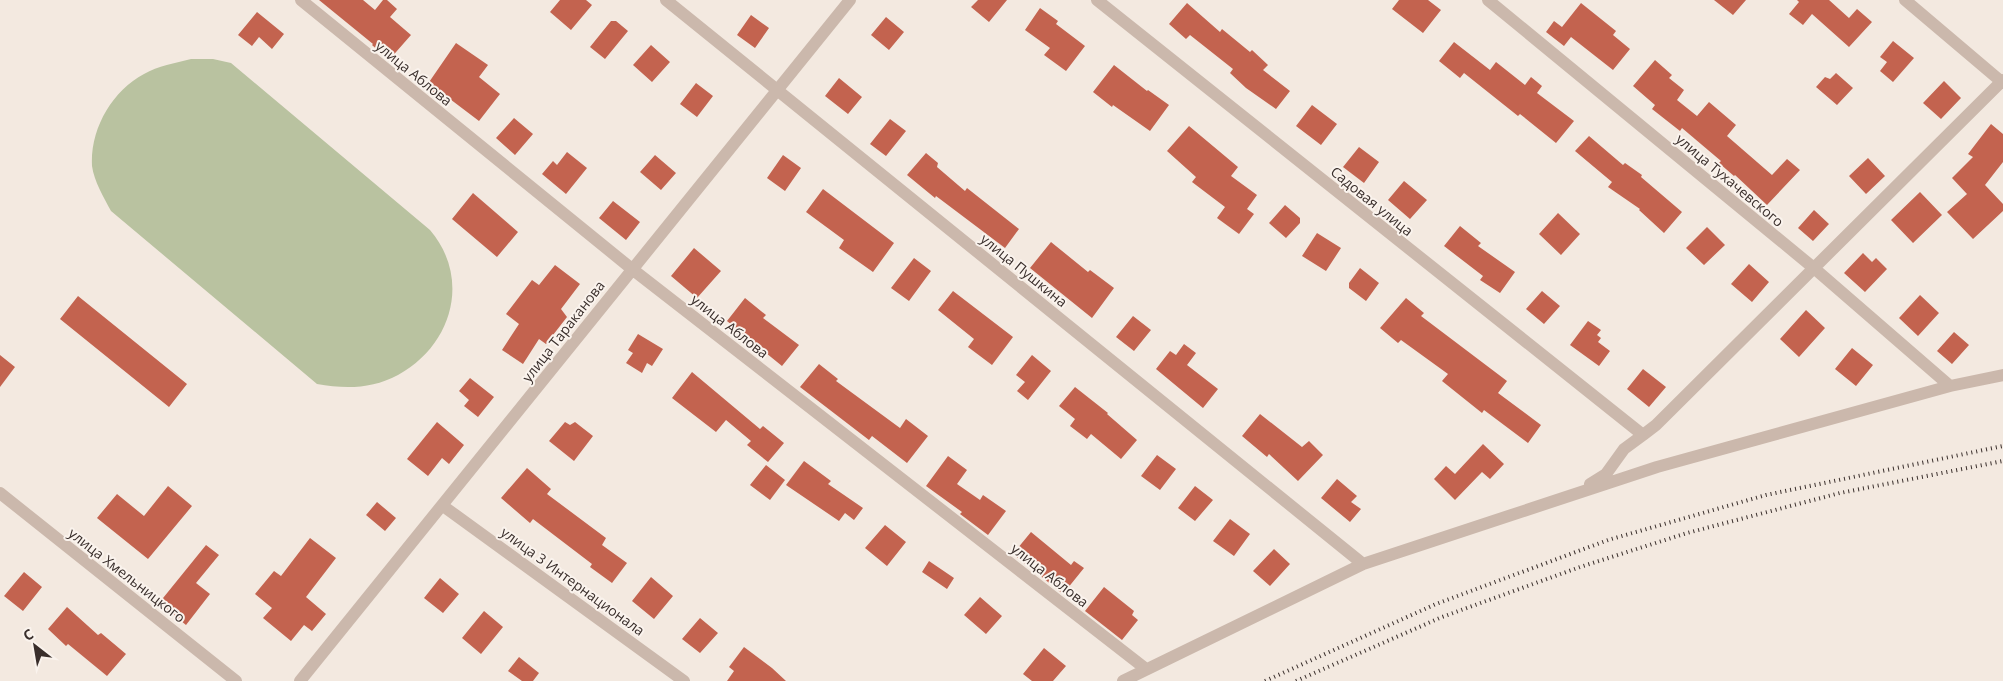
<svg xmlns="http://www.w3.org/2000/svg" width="2003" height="681" viewBox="0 0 2003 681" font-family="'Open Sans',sans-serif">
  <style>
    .pitch { fill: #b9c2a0 }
    .building { fill: #c3634f }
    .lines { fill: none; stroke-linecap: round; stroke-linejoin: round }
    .minor { stroke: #cbb8ac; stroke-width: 12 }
    .rail { stroke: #392e2b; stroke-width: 4; stroke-dasharray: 1 4; stroke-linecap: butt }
    .labels { text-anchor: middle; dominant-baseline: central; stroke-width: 4; stroke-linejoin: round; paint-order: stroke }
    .street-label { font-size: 14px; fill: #392e2b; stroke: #faf3ed }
  </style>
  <rect width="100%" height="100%" fill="#f3e9e0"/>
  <path class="pitch" d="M191,59H213L231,63L430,230C471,278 453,345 398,375C372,389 345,389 317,384L111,211C104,198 94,181 92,166C90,129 112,91 144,74C158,66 175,63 191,59Z"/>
  <path class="building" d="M319,0H363L375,10L383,0H387L397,9L390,17L411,35L389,60L372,45L373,44Z
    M560,0H586L592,5L571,30L550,12Z
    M978,0H1007L989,22L971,7Z
    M1399,0H1428L1441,10L1423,33L1392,9Z
    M1714,0H1746L1733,15Z
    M1797,0H1829L1849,18L1857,9L1872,22L1849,47L1812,14L1803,25L1789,14L1799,2Z
    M1187,3L1220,32L1222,29L1250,52L1252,50L1268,65L1263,70L1290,91L1276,109L1246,88L1230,73L1233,69L1190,35L1186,39L1169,24Z
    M1581,3L1616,31L1613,35L1630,49L1613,70L1571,37L1564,46L1546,32L1554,21L1562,27Z
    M1040,8L1058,21L1056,24L1085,46L1066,71L1044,55L1050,48L1025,30Z
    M257,12L284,34L272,49L259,37L252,46L238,35Z
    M751,15L769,28L755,48L737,35Z
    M886,17L904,32L889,50L871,35Z
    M611,21H616L628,31L605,59L590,47Z
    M1893,41L1914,58L1893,82L1880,71L1887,62L1880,57Z
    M1454,42L1490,70L1496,62L1525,85L1531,77L1542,86L1537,93L1574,121L1556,143L1520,114L1518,116L1464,73L1460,78L1439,61Z
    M456,43L488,65L479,77L500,94L479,121L446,96L443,100L425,88Z
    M651,45L670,62L652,82L633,65Z
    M1655,60L1672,75L1669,78L1684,90L1677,100L1697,116L1709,102L1736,125L1727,136L1772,175L1787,159L1800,170L1767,205L1735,175L1734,176L1719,163L1721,161L1682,128L1680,131L1652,109L1655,105L1633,86Z
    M1114,65L1147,91L1148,90L1169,105L1150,131L1113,105L1112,107L1093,92Z
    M1836,73L1853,88L1837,105L1816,87L1825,77L1830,79Z
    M839,78L862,97L848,114L825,96Z
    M1944,81L1961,98L1941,119L1923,103Z
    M696,83L713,96L697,117L680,104Z
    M1312,105L1337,124L1321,145L1296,126Z
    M514,118L533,134L515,155L496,138Z
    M890,119L906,131L886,156L870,144Z
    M1991,124L2003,134V162L1985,185L2003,204V211L1973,239L1947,212L1967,194L1952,178L1973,157L1968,154Z
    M1189,126L1238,167L1231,176L1257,195L1247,209L1254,214L1239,234L1217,218L1225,207L1192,182L1196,177L1167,151Z
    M1589,136L1623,165L1625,163L1642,175L1641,177L1682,212L1664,233L1639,210L1640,209L1608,187L1612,182L1575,151Z
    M1359,147L1379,162L1364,183L1343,167Z
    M567,152L587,168L566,194L542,174L553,161L557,165Z
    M926,153L938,163L937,167L965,191L967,188L1019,229L1005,248L936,196L935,198L907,175Z
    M655,155L676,173L661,190L640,172Z
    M783,155L801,168L785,191L767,178Z
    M1868,158L1885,176L1866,194L1849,176Z
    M1404,181L1427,200L1410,219L1388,200Z
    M823,189L894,243L873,272L839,248L844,240L806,212Z
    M1920,192L1942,215L1913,243L1891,220Z
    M473,193L518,232L497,257L452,219Z
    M613,201L640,222L626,240L599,218Z
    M1285,205L1300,218V223L1286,238L1269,223Z
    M1814,210L1829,224L1813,241L1798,228Z
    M1558,213L1580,234L1561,255L1539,234Z
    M1460,226L1481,243L1478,246L1515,272L1500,293L1480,280L1483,276L1444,246Z
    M1707,227L1725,245L1704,265L1686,248Z
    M1317,233L1341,248L1326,271L1302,256Z
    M1051,242L1088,272L1090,270L1114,288L1092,318L1030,268Z
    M694,248L721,271L697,298L671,276Z
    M1863,253L1872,262L1876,258L1887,269L1865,292L1844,273Z
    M914,258L931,271L909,301L891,288Z
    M1749,264L1769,282L1752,302L1731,284Z
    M555,265L580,284L561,309L567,317L546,344L539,339L523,364L502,350L519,324L506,314L532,280L539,285Z
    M1360,268L1379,283L1366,301L1349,288V283Z
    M953,291L1013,337L992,365L968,347L974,339L938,310Z
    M1542,291L1560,306L1544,324L1526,309Z
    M1920,295L1939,313L1918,336L1899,318Z
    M78,296L187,384L169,407L60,319Z
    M745,298L766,315L763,318L799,345L782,366L727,321Z
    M1406,298L1424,313L1421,316L1507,381L1498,393L1541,425L1528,443L1484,410L1482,413L1442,381L1448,374L1401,340L1398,343L1380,328Z
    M1806,310L1825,328L1799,357L1780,339Z
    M1133,316L1151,330L1134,351L1116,337Z
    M1588,321L1601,330L1597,335L1601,338L1598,342L1610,351L1599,366L1570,345Z
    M1954,332L1969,345L1952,364L1937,351Z
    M638,334L663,349L652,366L647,363L642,373L626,363L633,353L628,350Z
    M1184,344L1196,353L1187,365L1218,389L1203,408L1156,369L1170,351L1176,355Z
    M1852,348L1873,365L1856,386L1835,369Z
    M0,355L15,367L0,387Z
    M1032,355L1051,371L1028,400L1017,391L1025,382L1016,375Z
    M819,364L838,379L836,381L900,428L906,419L928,436L907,463L872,436L869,440L800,387Z
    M1643,369L1666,387L1649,407L1627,389Z
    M692,372L760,429L763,426L784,443L768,462L747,445L751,441L726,420L716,432L672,398Z
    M470,378L494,397L478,417L464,406L469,400L459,391Z
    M1075,387L1108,413L1107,414L1137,440L1121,459L1091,434L1087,439L1070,426L1075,419L1059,406Z
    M1260,414L1302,447L1309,441L1323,455L1298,481L1269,454L1267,457L1242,436Z
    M437,422L464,445L449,464L442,458L428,476L407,459Z
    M565,422L570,425L575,422L593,436L574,461L549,441Z
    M1483,444L1504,464L1490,479L1482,472L1455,500L1434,479L1446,466L1455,474Z
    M1157,455L1176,469L1160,490L1141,476Z
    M948,456L967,470L957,484L980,500L983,495L1006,511L988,535L960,514L962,512L926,486Z
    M804,461L831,481L828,484L863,508L854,520L845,513L839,521L786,485Z
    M766,465L785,480L770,500L750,485Z
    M527,468L551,489L547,494L606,538L602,545L627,563L612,583L590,567L592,564L533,519L530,523L501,498Z
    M1337,479L1357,496L1351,502L1361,509L1350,522L1321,498Z
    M168,486L192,506L148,559L97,518L117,494L144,516Z
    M1195,486L1213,500L1195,521L1178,508Z
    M377,502L396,518L385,531L366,515Z
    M1230,519L1250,534L1234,556L1213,541Z
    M885,525L906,542L887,566L865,548Z
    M1031,532L1071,565L1074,561L1084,568L1063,594L1013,554Z
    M310,538L336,558L306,597L326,614L312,631L304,625L291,641L263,618L272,608L255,594L274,571L281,576Z
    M206,545L219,555L196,583L210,594L186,625L159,603Z
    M1274,549L1290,564L1270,586L1253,571Z
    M929,561L954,578L947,589L922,572Z
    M24,572L42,587L23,611L4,596Z
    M651,577L673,596L654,619L632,601Z
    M440,578L459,594L443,613L424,598Z
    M1104,587L1134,611L1132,615L1138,620L1122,640L1085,611Z
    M980,597L1002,616L986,634L964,615Z
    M67,607L98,635L101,633L126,654L107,676L68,644L66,646L48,629Z
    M484,611L503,627L481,654L462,638Z
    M700,618L718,633L700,653L682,639Z
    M744,647L772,668L786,681H727L734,671L729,667Z
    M1044,648L1066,666L1053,681H1032L1023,674Z
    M519,657L539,673L533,681H522L508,671Z"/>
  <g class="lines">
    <path class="minor" d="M301,0L632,269L1146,669
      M666,0L1363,564
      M1097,0L1643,435L1656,425L2003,80
      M1488,0L1815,269L1950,386
      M1905,0L2003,83
      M1590,484L1606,474L1624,449L1643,435
      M0,493L236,681
      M443,506L684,681
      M300,681L850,0
      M1123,681L1363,564L1657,467L1950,386L2003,375"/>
    <path class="rail" d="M1265,681L1436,604L1608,540L1766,495L2003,446
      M1296,681L1442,617L1580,567L1687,533L1840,493L2003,461"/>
  </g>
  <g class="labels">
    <g class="street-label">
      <text transform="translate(414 73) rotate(39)">улица Аблова</text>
      <text transform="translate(1730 180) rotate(40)">улица Тухачевского</text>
      <text transform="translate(1372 201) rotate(39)">Садовая улица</text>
      <text transform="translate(1024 270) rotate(39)">улица Пушкина</text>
      <text transform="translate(730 326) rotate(38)">улица Аблова</text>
      <text transform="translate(563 331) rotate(-52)">улица Тараканова</text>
      <text transform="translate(127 575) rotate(38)">улица Хмельницкого</text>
      <text transform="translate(1050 575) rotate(38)">улица Аблова</text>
      <text transform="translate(573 581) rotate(36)">улица 3 Интернационала</text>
    </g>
  </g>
  <g transform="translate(35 646) rotate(329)" stroke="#faf3ed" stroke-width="4" paint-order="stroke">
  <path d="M0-4L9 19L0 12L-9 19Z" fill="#392e2b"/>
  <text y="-8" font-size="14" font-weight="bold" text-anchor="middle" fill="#392e2b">С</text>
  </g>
</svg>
